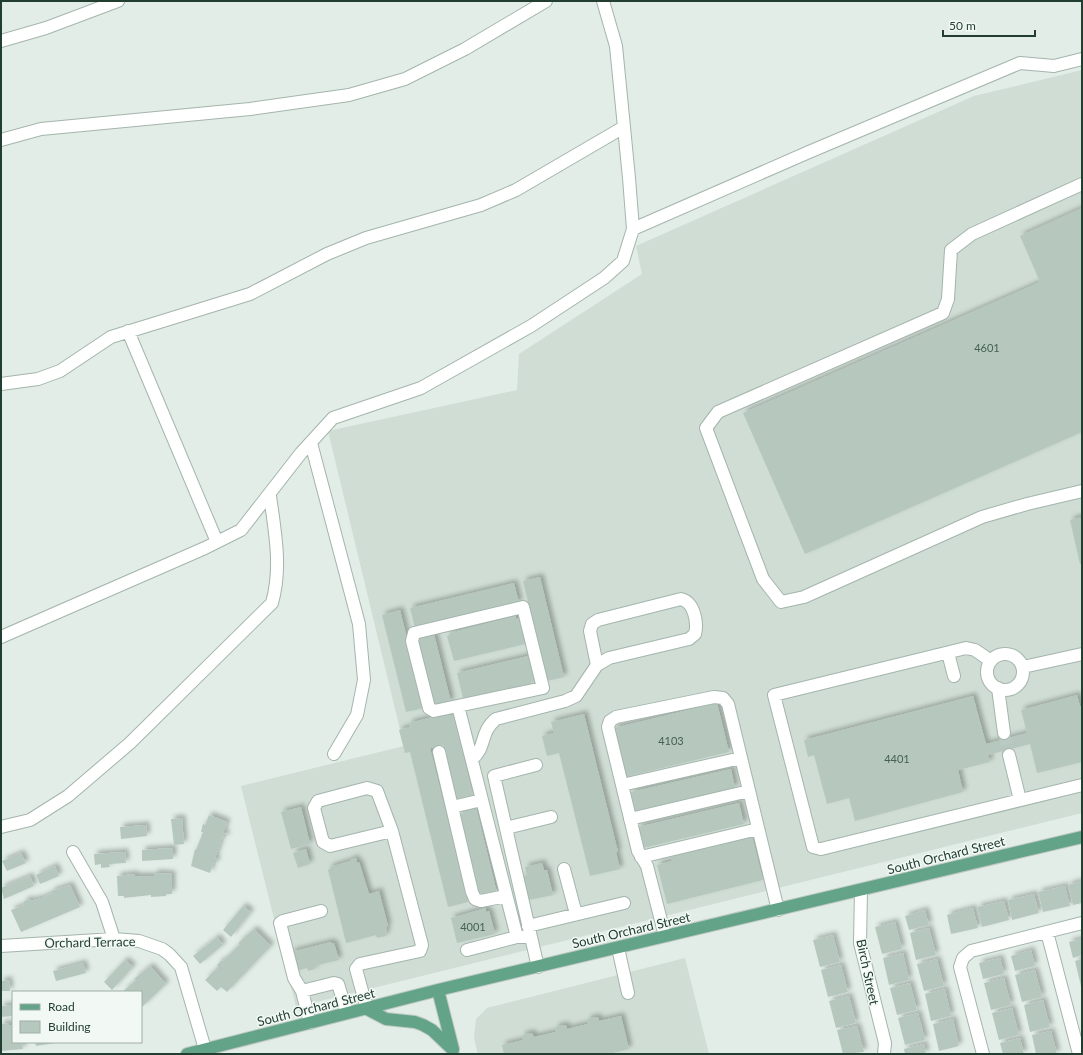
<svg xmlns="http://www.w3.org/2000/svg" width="1083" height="1055" viewBox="0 0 1083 1055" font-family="Lato,sans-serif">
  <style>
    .built { fill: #cfddd4 }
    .building { fill: #b6c8be; filter: url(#shadow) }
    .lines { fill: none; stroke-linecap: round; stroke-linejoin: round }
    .minor-tunnel { stroke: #bbcac2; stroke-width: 12; stroke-dasharray: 12 6; stroke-linecap: butt }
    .minor-casing { stroke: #a4b5ac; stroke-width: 14 }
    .major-casing { stroke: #c1c9c5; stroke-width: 14 }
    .minor { stroke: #fff; stroke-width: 12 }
    .major { stroke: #63a489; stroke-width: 12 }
    .labels { text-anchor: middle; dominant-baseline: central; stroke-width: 3; stroke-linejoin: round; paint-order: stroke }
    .number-label { font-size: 11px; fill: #466054 }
    .street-label { font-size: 13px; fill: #213e31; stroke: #f2f9f4 }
  </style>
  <defs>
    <filter id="shadow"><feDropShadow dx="3.5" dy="-3.5" stdDeviation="2" flood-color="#0004"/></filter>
  </defs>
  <rect width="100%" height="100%" fill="#e1ede6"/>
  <path class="built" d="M1082,70V813L296,1007L241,786L404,746L328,431L517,390L519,354L642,274L636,246L974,96Z
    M685,958L709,1054H478L474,1038L476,1019L487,1008Z"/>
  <path class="building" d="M1082,208V432L805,554L743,413L1040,282L1020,236Z
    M1082,517V563L1080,564L1070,520Z
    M540,577L564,677L547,681L523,581Z
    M514,583L519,603L415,628L410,608Z
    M400,610L424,708L406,712L382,615Z
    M516,616V619L519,618L525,644L454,661L447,636L450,635L449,633Z
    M434,634L451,702L434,707L417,638Z
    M528,656L535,680L531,681L532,684L466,700L465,698H463L457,673Z
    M1077,695L1080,706H1082V762L1037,773L1030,744L988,755L990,762L958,770L963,792L855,821L849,798L827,804L814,755L808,757L804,740L973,696L986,744L1027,733L1021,710Z
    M717,703L729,752L625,777L614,728Z
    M453,712L473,795L456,799L443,745L430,748L468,902L448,907L410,752L405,753L399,730L410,727L409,723Z
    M584,714L618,852H616L620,869L590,876L559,753L547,756L542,736L554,733L551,722Z
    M731,769L735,788L635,811L631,792Z
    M739,803L744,824L643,848L638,827Z
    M301,807L310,844L291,849L281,812Z
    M476,807L497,893L483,897L482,893L479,894L460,814L463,813L462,811Z
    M209,815L227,822L223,833L227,834L225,838L222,837L215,858L217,859L216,864L213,863L210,873L191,866L195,849L196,850L203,832H201L203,824L205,825Z
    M182,818L184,844L174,845L171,819Z
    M146,825L147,836L121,839L120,827Z
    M752,836L763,880L667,904L657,865L672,861L671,857Z
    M173,848V859L142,861V850Z
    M306,849L310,864L298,868L293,853Z
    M125,852L126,863L109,864L110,867L101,868V864L95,865L94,854Z
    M21,853L26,863L7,871L2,861Z
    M356,858L357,863L359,862L369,894L379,891L388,926L386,927L387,932L385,933L386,936L377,938L376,935L346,943L328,870L330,869V867L350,861V860Z
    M542,863L544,870H547L553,895L529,900L523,876L527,875L525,867Z
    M55,866L59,876L40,884L36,875Z
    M154,873L172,874V894H166V896L151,897V895L124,898V896H118L117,876L135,874V876H154Z
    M30,876L34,886L4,899L1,888Z
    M1082,881V903L1073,905L1068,885Z
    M70,885L80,907L21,932L11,910L24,905L23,902L29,899L30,901L42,898L52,893L51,891Z
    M1065,886L1070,906L1043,912L1038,892Z
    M1034,894L1039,913L1012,920L1008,900Z
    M1004,901L1009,920L982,927L977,907Z
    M243,906L251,912L231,937L223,930Z
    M486,908V912L489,911L495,934L457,943L451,918Z
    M973,908L978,928L951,934L947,915Z
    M925,910L929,925L909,930L905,916Z
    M895,922L902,949L882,954L875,927Z
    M929,928L936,955L916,960L910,933Z
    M254,929L271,946L227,992L221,987L217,991L205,980L218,967L217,965L222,960L223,961L240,944L238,943Z
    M833,935L840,962L820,967L813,940Z
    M217,937L223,945L200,964L193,956Z
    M1082,939V955L1073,958L1069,942Z
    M331,942L332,944L334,943L339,960L314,966L315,969L308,971L307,968L296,971L291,952Z
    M1031,950L1035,966L1015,971L1011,956Z
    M903,953L909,980L889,985L883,958Z
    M1000,958L1004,974L983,979L979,963Z
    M937,959L944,986L924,991L917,964Z
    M1082,959V986H1081L1075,961Z
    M125,960L133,967L112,990L104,982Z
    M83,963L86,973L56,981L53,971Z
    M841,965L848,992L828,997L821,970Z
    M150,966L166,984L141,1008V992H122L136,980L134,979Z
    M1035,970L1042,997L1022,1002L1015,975Z
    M1004,978L1011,1005L991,1010L984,983Z
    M9,980L10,991H1V981Z
    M910,983L917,1010L897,1015L890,988Z
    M945,989L951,1016L931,1021L925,994Z
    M849,996L856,1023L836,1028L829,1001Z
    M1043,1000L1050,1027L1030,1032L1024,1005Z
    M13,1005V1016L1,1017V1006Z
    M1012,1008L1019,1035L999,1040L992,1013Z
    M918,1013L925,1040L905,1045L898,1018Z
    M621,1016L629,1049L609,1054H504L502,1045L523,1040L522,1035L532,1033L534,1037L556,1032L555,1027L566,1025L567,1029L588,1024L587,1019L598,1017L599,1021Z
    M953,1019L959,1046L939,1051L933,1024Z
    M9,1023V1025H13V1042H22L23,1049L1,1051V1024Z
    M857,1026L864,1052L843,1054L837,1030Z
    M1051,1031L1057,1054H1036L1032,1035Z
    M1020,1038L1024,1054H1003L1000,1043Z
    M35,1042H55V1043L36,1046Z
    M924,1044L926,1054H905L904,1049Z"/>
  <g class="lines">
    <path class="minor-tunnel" d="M1004,733L1009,755"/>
    <g class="minor-casing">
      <path id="minor" d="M1,41L46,28L118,1
        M1,140L41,129L250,109L349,95L405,79L465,49L546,1
        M1082,184L972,234L951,250L948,299L943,313L718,412L706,428L763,579L781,602L804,597L982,517L1027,504L1082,491
        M633,229L809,152L1020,63L1054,66L1082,59
        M128,331L217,542
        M1,384L38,379L60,371L111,337L250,294L327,254L366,238L481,205L516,190L624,127
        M311,443L359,624L364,680L357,715L334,754
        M523,607L543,688L434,711L429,708L412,641L414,633Z
        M1,637L205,548L241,530L301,453L333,418L421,388L531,326L604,278L623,261L633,229L629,178L616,46L603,1
        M948,653L954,676
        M987 672a18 18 0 1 1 36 0a18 18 0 1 1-36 0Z
        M991,661L975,650L966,648L774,695L813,847L821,849L1082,785
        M1023,667L1082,654
        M998,688L1004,733
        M458,706L517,937
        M439,752L472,892L475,899L481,901L506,896
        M1009,755L1020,800
        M472,759C487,747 479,733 496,719L565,701L576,696L597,665L609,658L689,639L695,634C698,622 694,602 681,599L598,620L592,624L590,631L597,665
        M622,785L741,758
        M452,807L482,800
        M630,819L749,791
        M1,827L30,820L68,796L130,743L272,603C282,568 275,532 270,496
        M506,828L551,817
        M73,852L102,902L114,939
        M641,857L758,829
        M564,869L576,914
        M861,890L860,943L885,1043L884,1054
        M528,926L624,903
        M1047,932L1079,1054
        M665,936L647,866L638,851L608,727L610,721L616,717L714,697L723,698L728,704L778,910
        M531,937L494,776L536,765
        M1,946L114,939L139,941L162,949L169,954L181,967L205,1049
        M618,948L628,993
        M467,950L517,937H531L538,967
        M302,991L334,983L338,984L347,1013
        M367,1009L356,969L360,964L420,951L422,945L392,831L330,846L323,842L314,808L318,801L367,788L377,791L392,831
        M310,1023L302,991L294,978L280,923L283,921L321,911
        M983,1054L960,967L963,958L971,951L1082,923"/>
    </g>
    <g class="major-casing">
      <path id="major" d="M438,990L453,1049
        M367,1009L386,1019L415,1022L423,1025L432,1030L453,1050
        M187,1054L438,990L1082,837"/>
    </g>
    <use href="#minor" class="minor"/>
    <use href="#major" class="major"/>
  </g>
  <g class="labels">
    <g class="number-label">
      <text x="987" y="347">4601</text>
      <text x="671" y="740">4103</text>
      <text x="897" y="758">4401</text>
      <text x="473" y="926">4001</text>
    </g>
    <g class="street-label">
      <text transform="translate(946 855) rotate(-14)">South Orchard Street</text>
      <text transform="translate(631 930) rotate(-13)">South Orchard Street</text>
      <text transform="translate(90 942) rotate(-1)">Orchard Terrace</text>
      <text transform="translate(868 972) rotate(78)">Birch Street</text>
      <text transform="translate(316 1007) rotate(-14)">South Orchard Street</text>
    </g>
  </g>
  <rect width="1083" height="1055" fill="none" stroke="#213e31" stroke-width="4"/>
  <rect x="12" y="991" width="130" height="52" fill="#f2f9f4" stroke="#9eaea6"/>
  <rect x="20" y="1004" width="20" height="6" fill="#63a489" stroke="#9eaea6"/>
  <text x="48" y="1011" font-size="12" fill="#213e31">Road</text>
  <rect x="20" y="1021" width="20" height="12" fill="#b6c8be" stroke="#9eaea6"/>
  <text x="48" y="1031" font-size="12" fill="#213e31">Building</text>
  <path d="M943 30v6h92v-6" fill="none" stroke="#213e31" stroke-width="2"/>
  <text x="949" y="30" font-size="12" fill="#213e31" stroke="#f2f9f4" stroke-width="3" paint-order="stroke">50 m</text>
</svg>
